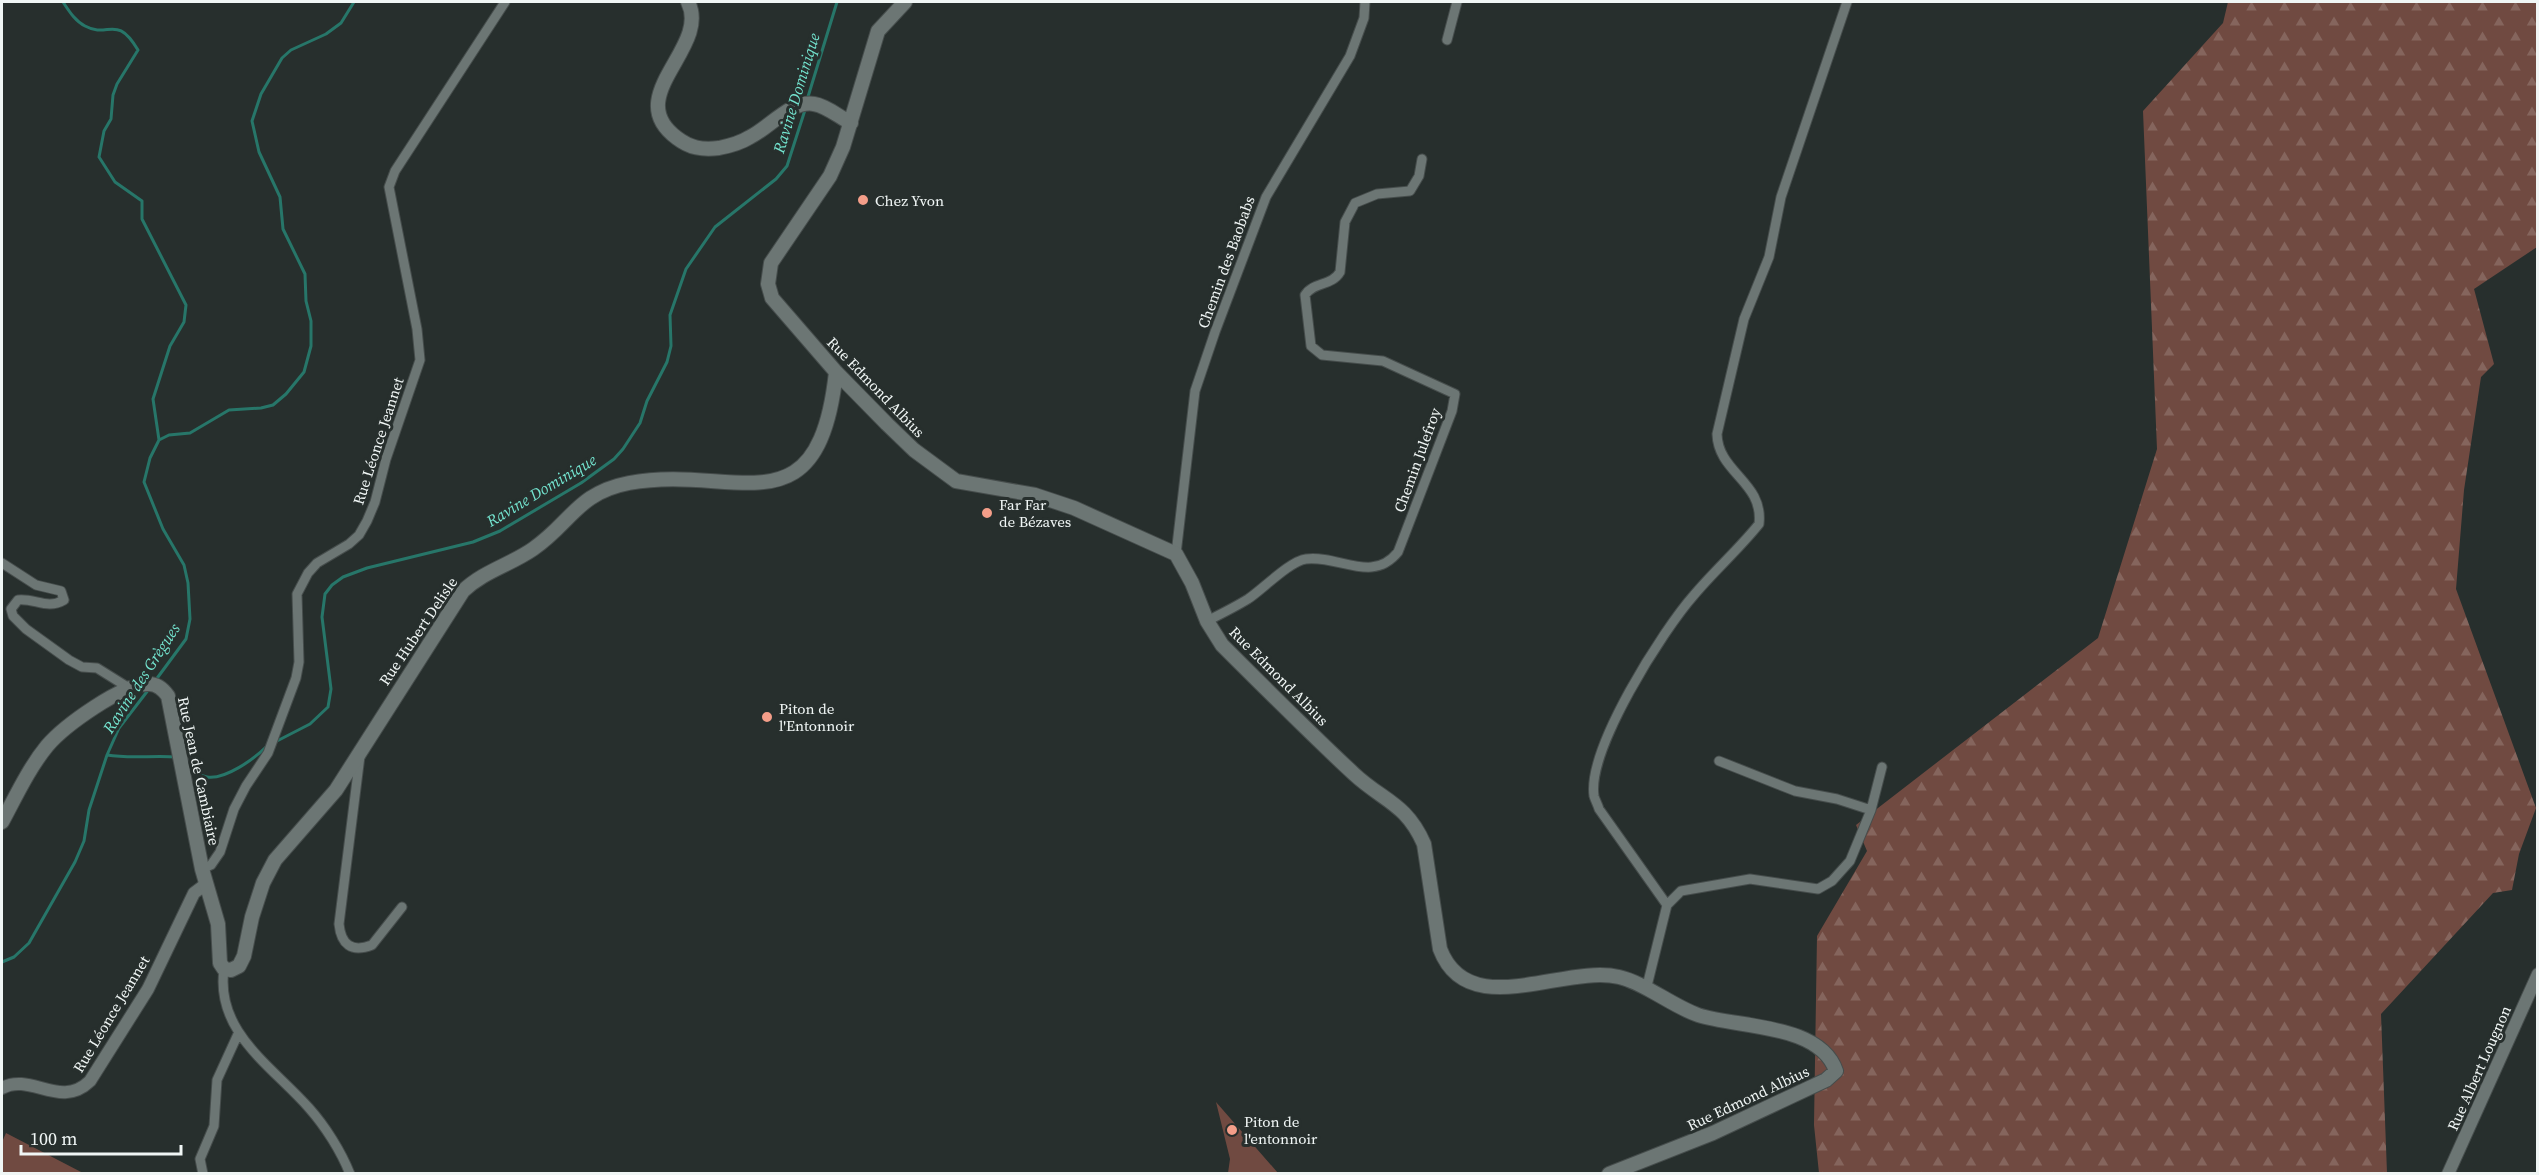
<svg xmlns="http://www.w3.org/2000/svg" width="2539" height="1175" viewBox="0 0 2539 1175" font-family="'Source Serif 4',serif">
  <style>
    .forest { fill: url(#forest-firs) }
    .green { fill: #704a41 }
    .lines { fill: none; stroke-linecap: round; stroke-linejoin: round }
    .stream { stroke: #277669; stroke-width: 3 }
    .minor-casing { stroke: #464d4c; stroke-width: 11 }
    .tertiary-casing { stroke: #464d4c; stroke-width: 14 }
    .secondary-casing { stroke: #464d4c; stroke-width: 16 }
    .minor { stroke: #6c7674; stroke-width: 9 }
    .tertiary { stroke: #6c7674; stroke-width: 12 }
    .secondary { stroke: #6c7674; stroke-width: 14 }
    .poi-dot { fill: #f49e89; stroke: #272f2d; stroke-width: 2 }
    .labels { text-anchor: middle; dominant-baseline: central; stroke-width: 6; stroke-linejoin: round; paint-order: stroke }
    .poi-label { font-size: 15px; fill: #f0f6f5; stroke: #272f2d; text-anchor: start }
    .street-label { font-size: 15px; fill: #f0f6f5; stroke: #272f2d }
    .water-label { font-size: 16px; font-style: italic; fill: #74e5d0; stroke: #272f2d }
  </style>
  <defs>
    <pattern id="forest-firs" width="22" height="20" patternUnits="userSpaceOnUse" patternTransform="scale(1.5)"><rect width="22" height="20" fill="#704a41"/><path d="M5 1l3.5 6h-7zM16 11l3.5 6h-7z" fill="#85655d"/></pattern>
  </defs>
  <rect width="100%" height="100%" fill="#272f2d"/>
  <path class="forest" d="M2228,2H2537V247L2474,289L2494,364L2481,377L2464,490L2456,589L2536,808L2519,854L2512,890L2493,893L2381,1014L2387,1173H1819L1814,1125L1817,936L1867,851L1856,825L2098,638L2157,449L2143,111L2223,23Z"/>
  <path class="green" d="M1216,1102L1278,1173H1228L1230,1159Z
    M6,1133L83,1173H2V1142Z"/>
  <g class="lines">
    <path class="stream" d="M63,2C69,11 75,21 85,26C109,39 116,13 138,50L117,84L113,95L111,119L104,131L99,157L115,182L142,201V219L186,305L184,322L170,346L153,399L159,440
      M807,100L837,2
      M155,681L186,639L190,619L188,583L184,565L163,529L144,482L150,458L159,440L169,435L190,433L229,410L261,408L273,405L286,394L304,372L311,346V321L306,301L305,274L283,229L280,197L259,152L252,121L261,94L282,58L291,50L326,34L341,23L354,2
      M275,742L310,724L328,707L331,689L322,617L325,594L332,585L343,577L367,568L473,542L500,531L581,483L614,459L623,449L640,423L647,401L667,362L671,346L670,315L686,269L715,227L776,179L787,166L805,110
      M107,755C131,759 153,755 177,757
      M187,765C193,771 199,776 207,777C225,780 254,759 266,747
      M2,962L14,957L29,943L75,862L84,841L89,810L107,755L119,728L149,689"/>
    <g class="minor-casing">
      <path id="minor" d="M1447,40L1457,2
        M1176,554L1195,391L1215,332L1266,197L1350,56L1364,18L1365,2
        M2,563L36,585L61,591L64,600C47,610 35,598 18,600L11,609L13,616L26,629L69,660L82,667L97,668L129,688
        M1207,621C1221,614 1235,607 1248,599C1263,589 1290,561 1306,559C1340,555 1372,584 1398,552L1452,411L1455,394L1383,361L1322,355L1311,346L1305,295C1313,282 1332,286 1340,272L1345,222L1355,203L1377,194L1410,191L1419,176L1422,159
        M360,756L339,924C341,944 351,953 372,945L402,907
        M1719,761L1795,791L1837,799L1871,810
        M202,869L211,865L220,852L234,809L246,786L268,753L296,678L299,662L297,594L308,573L317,563L349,544L359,535L367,521L375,502L386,459L420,360L417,329L389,187L395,171L505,2
        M1667,905L1599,809C1598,805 1595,800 1594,796C1587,749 1663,630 1694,595C1715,570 1739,549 1759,524C1764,482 1718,473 1717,434L1744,319L1769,257L1781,197L1847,2
        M224,969C215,1032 272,1066 309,1108C325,1126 341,1151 350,1174
        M1646,990L1667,905L1681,891L1750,879L1818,889L1832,881L1850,861L1871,810L1882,767
        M203,1174L200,1159L214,1126L217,1080L238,1034"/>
    </g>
    <g class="tertiary-casing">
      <path id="tertiary" d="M2,1088C31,1072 60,1110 90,1081L148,989L194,893L206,884
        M2448,1174L2538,974"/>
    </g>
    <g class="secondary-casing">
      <path id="secondary" d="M688,2C711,48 620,96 677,138C690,148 702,150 719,148C729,146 742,142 750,137C769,128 791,100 814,104C827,106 839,117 851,123
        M905,2L878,31L843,147L830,176L771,263L768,284L772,298L836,372L887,424L914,450L956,481L1035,495L1074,508L1176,554L1192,583L1207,621L1222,645C1265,688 1309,732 1354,774C1383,801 1406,803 1424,844L1440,949C1468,1023 1564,964 1619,977C1645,983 1672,1006 1698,1015C1737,1028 1820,1023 1836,1071L1826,1080L1713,1133L1609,1174
        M2,822C16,796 29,768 47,746C64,726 123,683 149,684C157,684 163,689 168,696L202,869L218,924L220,963L224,969L231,970L239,966L244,956L252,917L263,883L275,860L336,790L463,591C484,571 510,565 533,549C571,523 577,493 629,483C735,463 818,537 836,372"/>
    </g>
    <use href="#minor" class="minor"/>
    <use href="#tertiary" class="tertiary"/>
    <use href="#secondary" class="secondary"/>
  </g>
  <g class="poi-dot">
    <circle cx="863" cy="200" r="6"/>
    <circle cx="987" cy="513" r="6"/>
    <circle cx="767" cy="717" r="6"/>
    <circle cx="1232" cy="1130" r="6"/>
  </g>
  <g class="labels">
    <g class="poi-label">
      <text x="875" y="200">Chez Yvon</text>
      <text x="999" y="504">Far Far<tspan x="999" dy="17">de Bézaves</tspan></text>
      <text x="779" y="708">Piton de<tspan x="779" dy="17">l'Entonnoir</tspan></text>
      <text x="1244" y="1121">Piton de<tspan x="1244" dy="17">l'entonnoir</tspan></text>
    </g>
    <g class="street-label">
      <text transform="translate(1226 262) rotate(-70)">Chemin des Baobabs</text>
      <text transform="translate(876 387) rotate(46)">Rue Edmond Albius</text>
      <text transform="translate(378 441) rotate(-72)">Rue Léonce Jeannet</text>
      <text transform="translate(1417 460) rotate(-70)">Chemin Julefroy</text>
      <text transform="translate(418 631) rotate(-56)">Rue Hubert Delisle</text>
      <text transform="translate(1279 676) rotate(45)">Rue Edmond Albius</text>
      <text transform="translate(199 771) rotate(78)">Rue Jean de Cambiaire</text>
      <text transform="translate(111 1014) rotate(-59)">Rue Léonce Jeannet</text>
      <text transform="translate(2479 1068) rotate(-66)">Rue Albert Lougnon</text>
      <text transform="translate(1748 1098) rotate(-25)">Rue Edmond Albius</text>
    </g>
    <g class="water-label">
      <text transform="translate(796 93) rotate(-73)">Ravine Dominique</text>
      <text transform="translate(541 490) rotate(-31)">Ravine Dominique</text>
      <text transform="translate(141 678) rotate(-57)">Ravine des Grègues</text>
    </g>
  </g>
  <rect width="2539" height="1175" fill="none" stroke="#f0f6f5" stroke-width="6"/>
  <path d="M21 1145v9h160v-9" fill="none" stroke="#f0f6f5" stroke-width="3"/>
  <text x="30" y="1145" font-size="18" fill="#f0f6f5" stroke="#272f2d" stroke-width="4.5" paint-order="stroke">100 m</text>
</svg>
